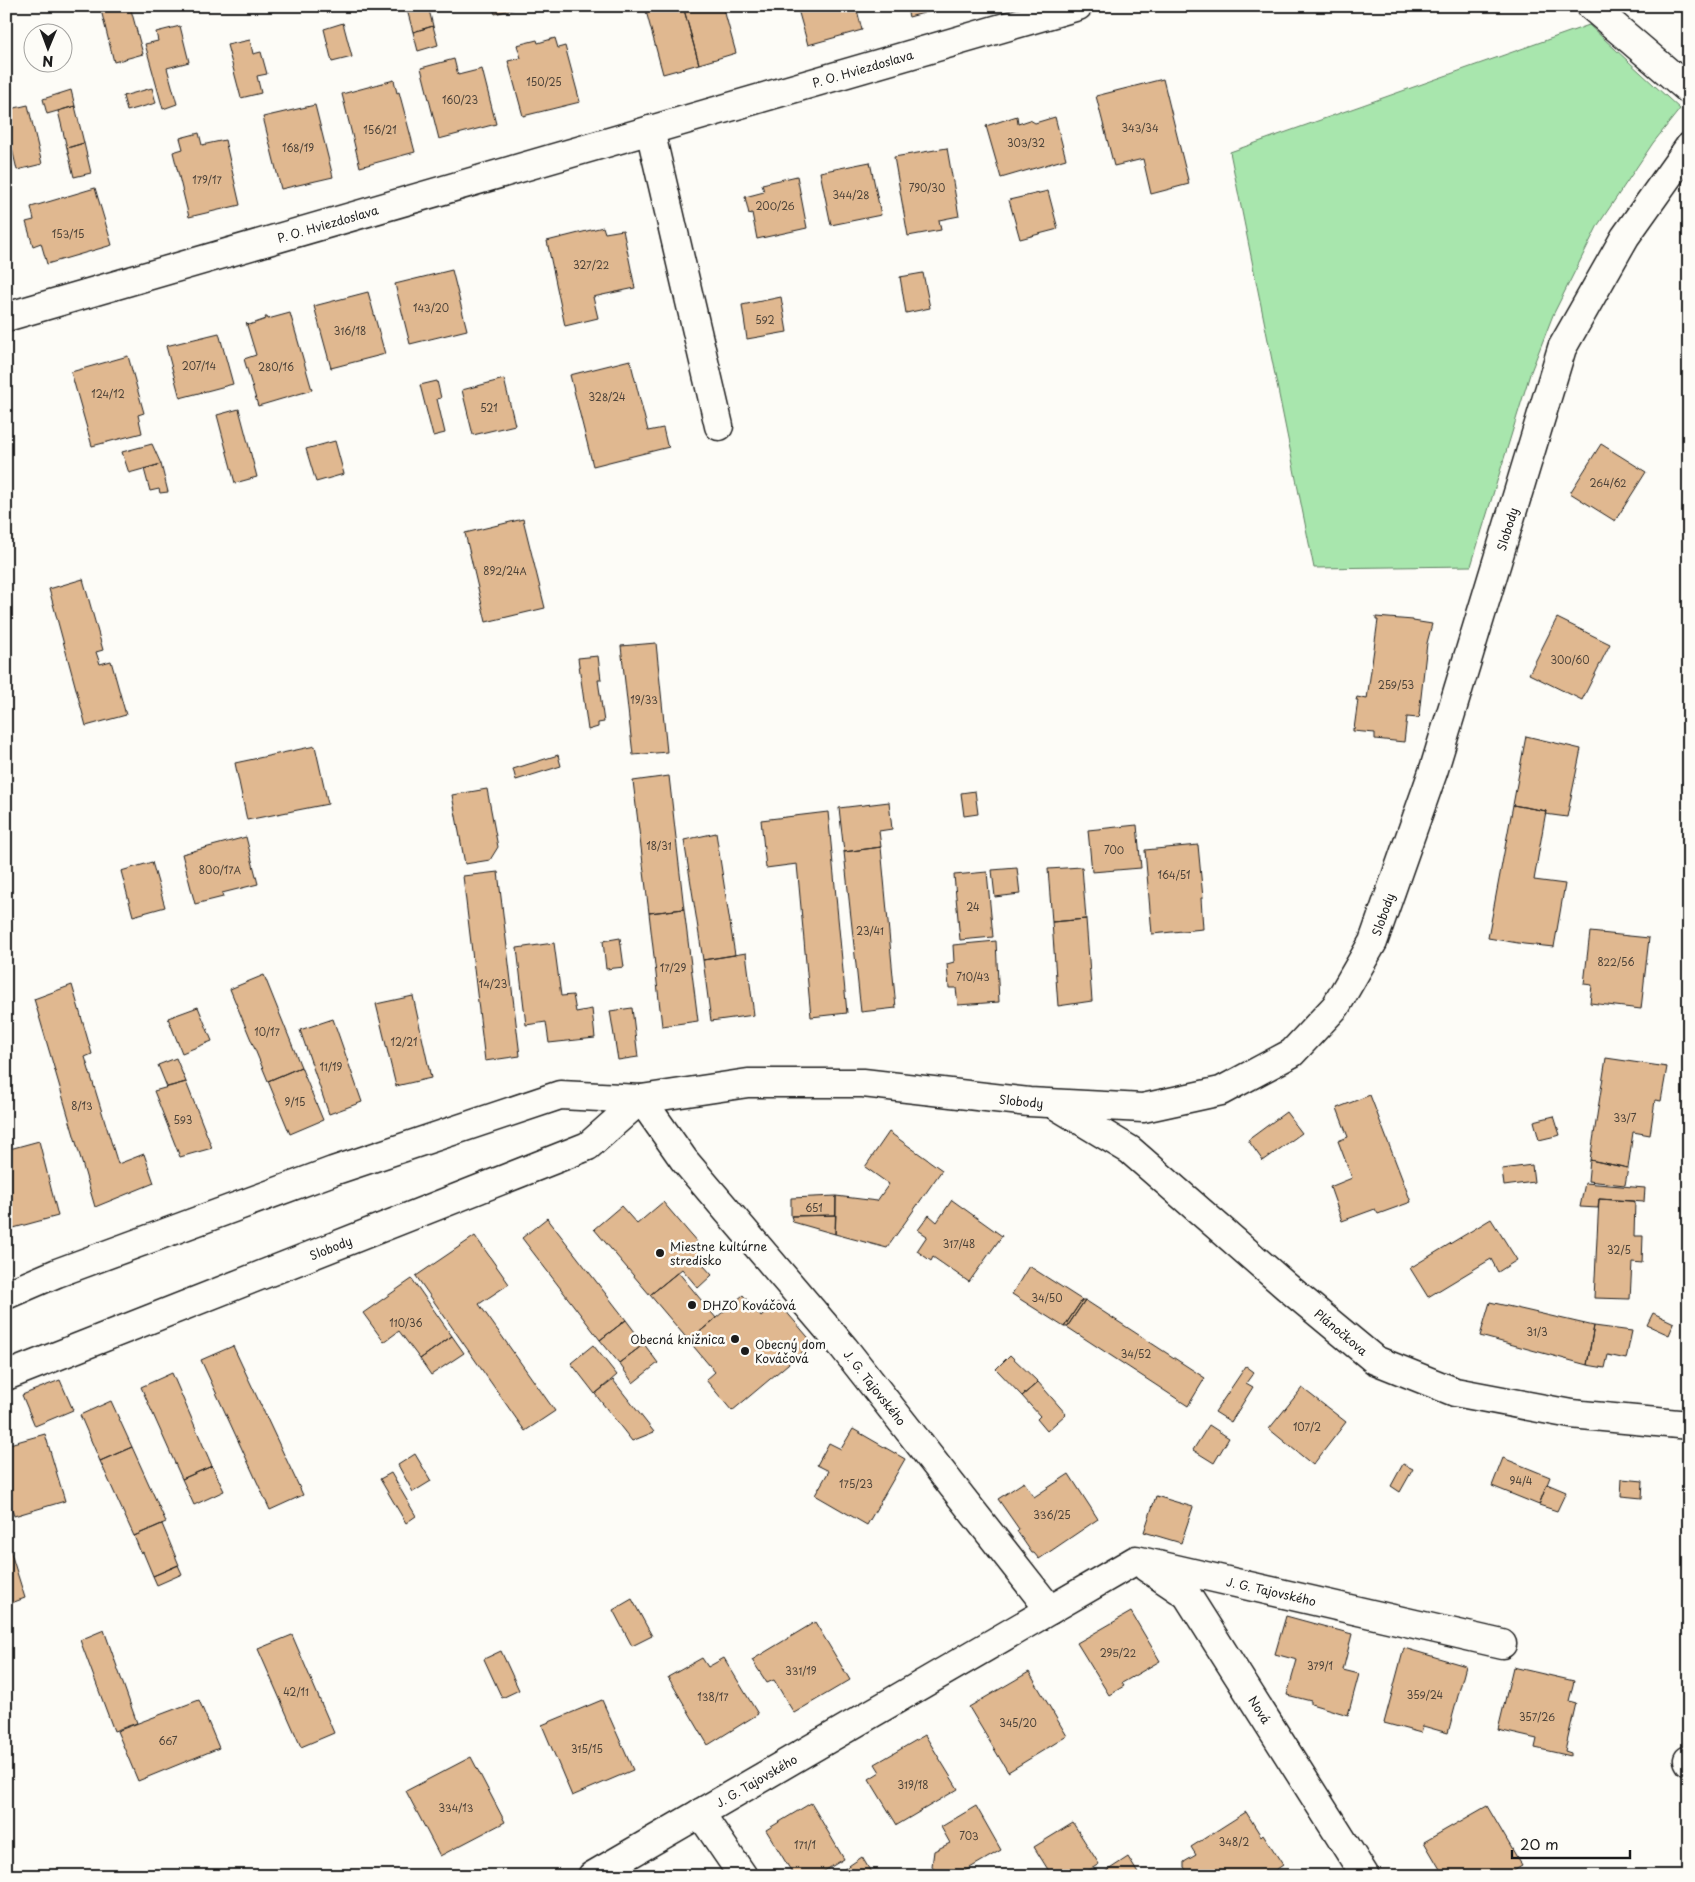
<svg xmlns="http://www.w3.org/2000/svg" width="1695" height="1882" viewBox="0 0 1695 1882" font-family="'Playpen Sans',sans-serif">
  <style>
    .green { fill: #a8e6ad; stroke: #628164 }
    .building { fill: #e0b890; stroke: #1c1c1c }
    .lines { fill: none; stroke-linecap: round; stroke-linejoin: round }
    .minor-casing { stroke: #1c1c1c; stroke-width: 31 }
    .minor { stroke: #fdfcf7; stroke-width: 28 }
    .poi-dot { fill: #1c1c1c; stroke: #fdfcf7; stroke-width: 2 }
    .labels { text-anchor: middle; dominant-baseline: central; stroke-width: 5; stroke-linejoin: round; paint-order: stroke }
    .number-label { font-size: 10px; fill: #4d4339 }
    .street-label { font-size: 12px; fill: #1c1c1c; stroke: #fdfcf7 }
    .poi-label { font-size: 12px; fill: #1c1c1c; stroke: #fdfcf7; text-anchor: start }
  </style>
  <rect width="100%" height="100%" fill="#fdfcf7"/>
  <filter id="ink" filterUnits="userSpaceOnUse"><feTurbulence type="fractalNoise" baseFrequency=".02" numOctaves="2"/><feDisplacementMap in="SourceGraphic" scale="10" xChannelSelector="R" yChannelSelector="G"/><feConvolveMatrix kernelMatrix="1 2 1 2 8 2 1 2 1" color-interpolation-filters="sRGB"/></filter>
  <g filter="url(#ink)">
    <path class="green" d="M1589,25L1680,109L1653,143L1598,225L1553,315L1530,374L1471,566L1314,568L1230,152Z"/>
    <path class="building" d="M100,6H130L143,54L114,62Z
      M406,6H428L433,26L413,32Z
      M492,6H520V7L495,14Z
      M662,6H683L699,64L663,74L646,11Z
      M683,6H723L736,53L699,64Z
      M797,6H856L862,30L808,45Z
      M906,6H942V8L909,17Z
      M343,23L352,57L332,62L324,29Z
      M180,26L189,62L167,68L177,104L163,109L145,44L158,41L156,32Z
      M433,26L438,45L418,51L413,32Z
      M555,38L558,48L565,46L580,102L523,116L508,61L521,58L517,45L537,40L538,43Z
      M250,40L253,54L261,52L267,74L257,76L261,93L241,98L227,45Z
      M454,59L458,75L482,69L496,124L439,139L421,68Z
      M1163,79L1189,184L1151,194L1143,159L1114,166L1096,96Z
      M394,80L397,93L399,92L415,152L360,167L342,94Z
      M152,88L156,103L127,111L123,96Z
      M71,90L75,106L47,114L43,99Z
      M28,105L42,164L17,170L6,123V110Z
      M315,105L333,177L281,189L263,117Z
      M75,106L84,143L67,148L58,111Z
      M1017,116L1018,124L1030,120L1035,123L1055,117L1066,159L1001,178L986,126Z
      M199,133L202,145L225,140L240,205L189,217L173,152L183,149L180,138Z
      M84,143L91,173L74,177L67,148Z
      M947,148L959,216L939,220L941,230L908,236L894,157Z
      M870,162L881,215L831,225L820,172Z
      M797,176L807,228L757,239L752,213L749,214L745,197L764,192L762,184Z
      M95,188L112,245L47,264L41,243L33,246L26,222L34,220L31,207Z
      M1048,191L1058,229L1020,239L1009,200Z
      M603,227L605,233L623,230L635,288L593,297L598,318L565,326L547,241Z
      M452,270L467,330L410,344L395,284Z
      M923,273L930,308L906,313L900,277Z
      M368,292L385,354L331,368L314,306Z
      M781,297L787,332L747,339L742,305Z
      M290,313L312,390L258,406L244,359L256,355L246,322L249,325L266,319L265,317H267L268,319Z
      M219,333L233,384L180,398L166,346Z
      M128,356L144,413L138,415L142,433L92,446L71,372Z
      M630,360L648,431L663,428L667,445L669,447L593,466L570,375Z
      M504,379L515,425L473,435L462,390Z
      M437,381L441,398L437,399L445,433L433,436L420,385Z
      M239,409L257,477L235,483L217,415Z
      M335,441L344,474L316,482L306,449Z
      M152,444L161,464L129,473L122,452Z
      M1601,444L1646,472L1615,521L1570,493Z
      M161,464L168,492L160,493L159,489L150,491L144,469Z
      M523,519L545,608L486,622L465,533Z
      M83,579L103,650L96,652L100,664L111,661L126,715L86,726L49,589Z
      M1376,617L1413,620V621L1432,624L1427,643L1419,715L1420,716L1418,718L1407,717L1404,742L1375,739V733L1353,731V728L1354,729L1358,700H1356L1357,697L1367,699L1378,620H1376Z
      M1557,618L1610,644L1582,700L1529,674Z
      M656,643L667,752L633,755L621,646Z
      M598,656L601,680H598L604,722L598,723V727L588,730L578,658Z
      M1526,736L1581,749L1567,817L1545,814L1546,811L1513,805Z
      M315,746L328,804L247,820L235,763Z
      M558,755L561,766L516,780L513,769Z
      M669,776L684,909L649,913L633,781Z
      M487,789L498,847L490,860L465,864L452,795Z
      M975,791L978,814L964,816L961,793Z
      M889,802L892,829L879,831L881,847L844,852L839,808Z
      M1513,805L1546,811L1534,880L1565,884L1554,947L1524,944L1488,938Z
      M828,812L847,1013L811,1017L797,864L766,868L761,820Z
      M1137,825L1141,868L1092,872L1088,830Z
      M716,833L735,955L703,960L684,840Z
      M246,837L258,884L222,893L223,897L195,904L182,854Z
      M1198,845L1203,898H1201L1203,929L1152,934L1145,850Z
      M881,847L896,1008L861,1012L844,852Z
      M152,862L165,907L133,916L121,871Z
      M1082,867L1086,919L1052,922L1048,869Z
      M1017,868L1020,894L995,897L992,870Z
      M498,872L520,1056L485,1061L463,876Z
      M987,872L993,937L960,940L954,875Z
      M684,909L698,1021L662,1026L649,913Z
      M1086,919L1092,1001L1058,1006L1052,922Z
      M1590,932L1649,938L1641,1009L1590,1003L1592,985L1584,984Z
      M620,938L624,967L606,969L603,941Z
      M996,941L999,1002L958,1005L956,988H949L947,964L954,962L953,945Z
      M554,943L561,996L573,995L576,1012L592,1009L595,1038L549,1043L546,1022L526,1025L517,948Z
      M746,953L754,1015L711,1021L703,960Z
      M264,975L301,1067L268,1081L230,989Z
      M72,985L92,1054L85,1057L118,1164L144,1154L154,1183L95,1207L34,999Z
      M413,996L431,1078L396,1086L376,1004Z
      M198,1007L212,1041L182,1053L168,1018Z
      M632,1008L638,1057L618,1060L610,1011Z
      M333,1019L362,1102L329,1114L300,1030Z
      M176,1058L186,1082L167,1087L158,1065Z
      M1606,1058L1667,1067L1661,1101L1655,1100L1650,1135L1633,1132L1628,1168L1590,1160Z
      M301,1067L323,1120L290,1134L268,1081Z
      M186,1082L212,1148L180,1157L154,1091Z
      M1370,1095L1411,1202L1378,1214L1375,1209L1342,1221L1330,1187L1352,1178L1338,1141L1348,1137L1337,1108Z
      M1286,1112L1302,1133L1263,1161L1248,1140Z
      M1554,1116L1560,1135L1539,1140L1534,1121Z
      M889,1132L942,1170L887,1248L835,1234L836,1196L877,1201L889,1184L865,1167Z
      M39,1141L58,1216L6,1230V1150Z
      M1590,1160L1628,1168L1625,1185L1588,1181Z
      M1532,1165L1534,1182L1504,1186L1502,1169Z
      M1585,1183L1645,1188L1644,1202L1599,1199L1598,1208L1580,1207Z
      M836,1196V1215L791,1216V1198Z
      M1599,1199L1635,1201L1634,1236H1643L1642,1263L1632,1262L1630,1299L1594,1298Z
      M952,1200L1002,1236L969,1282L933,1257L931,1261L917,1251L927,1236L918,1230L929,1215L937,1222Z
      M663,1202L703,1249L695,1256L712,1275L698,1288L682,1269L650,1295L594,1229L621,1206L637,1224Z
      M836,1215L835,1234L793,1222L791,1216Z
      M547,1218L626,1320L600,1340L522,1238Z
      M1491,1219L1517,1260L1498,1272L1491,1259L1428,1297L1410,1268Z
      M475,1236L509,1284L479,1304L555,1411L525,1431L416,1276Z
      M1029,1266L1082,1300L1064,1327L1012,1294Z
      M678,1272L716,1318L689,1341L650,1295Z
      M412,1279L452,1336L420,1359L399,1331L384,1342L363,1313Z
      M743,1295L761,1317L778,1302L813,1343L732,1411L706,1380L715,1372L689,1341Z
      M1082,1300H1085L1067,1327H1064Z
      M1085,1300L1205,1378L1188,1406L1067,1327Z
      M1490,1302L1594,1326L1587,1365L1480,1336Z
      M1653,1313L1674,1323L1669,1335L1647,1325Z
      M626,1320L644,1344L619,1363L600,1340Z
      M1594,1326L1632,1331L1626,1359L1608,1355L1605,1368L1587,1365Z
      M452,1336L464,1353L431,1375L420,1359Z
      M644,1344L658,1363L633,1383L619,1363Z
      M593,1345L617,1375L595,1394L571,1363Z
      M233,1346L303,1495L270,1510L201,1360Z
      M1010,1355L1038,1382L1022,1396L996,1369Z
      M1246,1366L1254,1372L1246,1383L1253,1387L1231,1422L1215,1412Z
      M172,1373L212,1466L182,1479L141,1387Z
      M60,1380L73,1410L35,1426L22,1395Z
      M613,1380L654,1432L632,1441L595,1394Z
      M1038,1382L1066,1414L1047,1431L1037,1419L1040,1416L1022,1396Z
      M1302,1388L1346,1422L1313,1465L1269,1429Z
      M111,1401L132,1447L100,1461L80,1415Z
      M1209,1425L1229,1438L1214,1463L1193,1450Z
      M853,1429L905,1459L867,1525L815,1495L829,1471L817,1465L829,1443L841,1449Z
      M45,1434L65,1501L14,1516L6,1491V1445Z
      M132,1447L166,1522L134,1536L100,1461Z
      M415,1454L431,1481L413,1492L398,1465Z
      M1503,1458L1550,1477L1539,1505L1492,1486Z
      M1403,1464L1413,1469L1400,1492L1391,1486Z
      M212,1466L224,1491L194,1505L182,1479Z
      M391,1473L416,1516L406,1523L380,1479Z
      M1069,1474L1098,1519L1039,1559L1034,1553H1032L1017,1531L1019,1529L998,1499L1024,1482L1034,1497Z
      M1622,1479L1643,1481L1642,1498L1621,1496Z
      M1547,1484L1566,1492L1557,1511L1539,1505Z
      M1156,1496L1193,1507L1181,1543L1144,1532Z
      M162,1524L179,1565L153,1576L143,1552L141,1553L134,1536Z
      M6,1537L25,1598L6,1605Z
      M178,1565L182,1574L157,1585L153,1576Z
      M632,1599L652,1636L632,1646L613,1610Z
      M1131,1612L1160,1661L1122,1683L1124,1686L1109,1695L1077,1643Z
      M1286,1616L1352,1634L1343,1670L1359,1674L1348,1715L1311,1704V1701L1287,1695L1297,1660L1275,1654Z
      M815,1622L850,1680L794,1713L774,1680L767,1683L752,1660Z
      M104,1630L137,1723L114,1731L80,1640Z
      M292,1635L334,1733L301,1747L258,1649Z
      M1404,1648L1466,1666L1448,1733L1423,1726L1421,1733L1384,1723Z
      M501,1651L519,1690L502,1698L484,1659Z
      M702,1658L708,1667L724,1658L758,1714L708,1745L668,1677Z
      M1513,1667L1574,1681L1569,1701L1576,1703L1565,1751L1571,1753V1756L1535,1748L1537,1739L1498,1730Z
      M1029,1672L1067,1736L1008,1772L969,1707Z
      M199,1700L219,1748L138,1781L117,1731Z
      M602,1700L633,1770L572,1796L542,1725Z
      M925,1735L958,1789L897,1825L869,1779L880,1772L875,1764Z
      M471,1757L505,1822L440,1856L406,1791Z
      M811,1803L844,1859L816,1876H798L793,1874L766,1830Z
      M976,1806L1001,1850L956,1876H938L932,1866L934,1851L950,1843L941,1827Z
      M1487,1806L1522,1866L1505,1876H1444L1424,1842Z
      M1246,1812L1261,1836L1263,1834L1283,1865L1267,1876H1190L1184,1867V1862L1196,1855L1191,1847Z
      M1073,1823L1099,1864L1080,1876H1052L1034,1847Z
      M862,1857L872,1874L838,1876L837,1874Z
      M1128,1857L1139,1875L1103,1876L1102,1874Z"/>
    <g class="lines">
      <g class="minor-casing">
        <g id="minor">
          <path d="M1591,6L1689,90"/>
          <path d="M650,130L719,426"/>
          <path id="s1" d="M6,317L1078,6"/>
          <path id="s2" d="M1057,1106L1130,1150L1287,1287L1375,1360L1455,1392L1571,1414L1689,1425"/>
          <path id="s3" d="M6,1295L57,1273L333,1171L560,1095L641,1099L684,1160L844,1348L1050,1610"/>
          <path id="s4" d="M6,1376L588,1146L641,1099L748,1083H863L1029,1102L1143,1108L1221,1091L1292,1053L1336,1006L1373,942L1434,769L1562,348L1625,237L1689,147"/>
          <path id="s5" d="M1147,1568L1187,1595L1365,1876"/>
          <path d="M1688,1760L1689,1762"/>
          <path d="M700,1813L743,1876"/>
          <path id="s6" d="M592,1876L1136,1560L1502,1644"/>
        </g>
      </g>
      <use href="#minor" class="minor"/>
    </g>
  </g>
  <g class="poi-dot">
    <circle cx="660" cy="1253" r="5"/>
    <circle cx="692" cy="1305" r="5"/>
    <circle cx="735" cy="1339" r="5"/>
    <circle cx="745" cy="1351" r="5"/>
  </g>
  <g class="labels">
    <g class="number-label">
      <text x="544" y="81">150/25</text>
      <text x="460" y="99">160/23</text>
      <text x="1140" y="127">343/34</text>
      <text x="380" y="129">156/21</text>
      <text x="1026" y="142">303/32</text>
      <text x="298" y="147">168/19</text>
      <text x="207" y="179">179/17</text>
      <text x="927" y="187">790/30</text>
      <text x="851" y="194">344/28</text>
      <text x="775" y="205">200/26</text>
      <text x="68" y="233">153/15</text>
      <text x="591" y="264">327/22</text>
      <text x="431" y="307">143/20</text>
      <text x="765" y="319">592</text>
      <text x="350" y="330">316/18</text>
      <text x="199" y="365">207/14</text>
      <text x="276" y="366">280/16</text>
      <text x="108" y="393">124/12</text>
      <text x="607" y="396">328/24</text>
      <text x="489" y="407">521</text>
      <text x="1608" y="482">264/62</text>
      <text x="505" y="570">892/24A</text>
      <text x="1570" y="659">300/60</text>
      <text x="1396" y="684">259/53</text>
      <text x="644" y="699">19/33</text>
      <text x="659" y="845">18/31</text>
      <text x="1114" y="849">700</text>
      <text x="220" y="869">800/17A</text>
      <text x="1174" y="874">164/51</text>
      <text x="973" y="906">24</text>
      <text x="870" y="930">23/41</text>
      <text x="1616" y="961">822/56</text>
      <text x="673" y="967">17/29</text>
      <text x="973" y="976">710/43</text>
      <text x="493" y="983">14/23</text>
      <text x="267" y="1031">10/17</text>
      <text x="404" y="1041">12/21</text>
      <text x="331" y="1066">11/19</text>
      <text x="295" y="1101">9/15</text>
      <text x="82" y="1105">8/13</text>
      <text x="1625" y="1117">33/7</text>
      <text x="183" y="1119">593</text>
      <text x="814" y="1207">651</text>
      <text x="959" y="1243">317/48</text>
      <text x="1619" y="1249">32/5</text>
      <text x="1047" y="1297">34/50</text>
      <text x="406" y="1322">110/36</text>
      <text x="1537" y="1331">31/3</text>
      <text x="1136" y="1353">34/52</text>
      <text x="1307" y="1426">107/2</text>
      <text x="1521" y="1480">94/4</text>
      <text x="856" y="1483">175/23</text>
      <text x="1052" y="1514">336/25</text>
      <text x="1118" y="1652">295/22</text>
      <text x="1320" y="1665">379/1</text>
      <text x="801" y="1670">331/19</text>
      <text x="296" y="1691">42/11</text>
      <text x="1425" y="1694">359/24</text>
      <text x="713" y="1696">138/17</text>
      <text x="1537" y="1716">357/26</text>
      <text x="1018" y="1722">345/20</text>
      <text x="168" y="1740">667</text>
      <text x="587" y="1748">315/15</text>
      <text x="913" y="1784">319/18</text>
      <text x="456" y="1807">334/13</text>
      <text x="969" y="1835">703</text>
      <text x="1234" y="1841">348/2</text>
      <text x="805" y="1844">171/1</text>
    </g>
    <g class="street-label">
      <text stroke="none"><textPath href="#s1" startOffset="892">P. O. Hviezdoslava</textPath></text>
      <text stroke="none"><textPath href="#s1" startOffset="335">P. O. Hviezdoslava</textPath></text>
      <text stroke="none"><textPath href="#s4" startOffset="1934">Slobody</textPath></text>
      <text stroke="none"><textPath href="#s4" startOffset="1529">Slobody</textPath></text>
      <text stroke="none"><textPath href="#s4" startOffset="1079">Slobody</textPath></text>
      <text stroke="none"><textPath href="#s4" startOffset="349">Slobody</textPath></text>
      <text stroke="none"><textPath href="#s2" startOffset="364">Plánočkova</textPath></text>
      <text stroke="none"><textPath href="#s3" startOffset="1042">J. G. Tajovského</textPath></text>
      <text stroke="none"><textPath href="#s6" startOffset="768">J. G. Tajovského</textPath></text>
      <text stroke="none"><textPath href="#s5" startOffset="184">Nová</textPath></text>
      <text stroke="none"><textPath href="#s6" startOffset="190">J. G. Tajovského</textPath></text>
    </g>
    <g class="poi-label">
      <text x="670" y="1246">Miestne kultúrne<tspan x="670" dy="14">stredisko</tspan></text>
      <text x="702" y="1305">DHZO Kováčová</text>
      <text x="725" y="1339" text-anchor="end">Obecná knižnica</text>
      <text x="755" y="1344">Obecný dom<tspan x="755" dy="14">Kováčová</tspan></text>
    </g>
  </g>
  <rect width="1695" height="1882" fill="none" stroke="#fdfcf7" stroke-width="25"/>
  <rect x="12" y="12" width="1670" height="1857" fill="none" stroke="#1c1c1c" stroke-width="2" filter="url(#ink)"/>
  <g transform="translate(48 48) rotate(181)"><circle r="24" fill="#fdfcf7" stroke="#a3a29f"/>
  <path d="M0-4L9 19L0 12L-9 19Z" fill="#1c1c1c"/>
  <text y="-8" font-size="14" font-weight="bold" text-anchor="middle" fill="#1c1c1c">N</text>
  </g>
  <path d="M1512 1850v8h118v-8" fill="none" stroke="#1c1c1c" stroke-width="2.5"/>
  <text x="1520" y="1850" font-size="15" fill="#1c1c1c" stroke="#fdfcf7" stroke-width="4" paint-order="stroke">20 m</text>
</svg>
